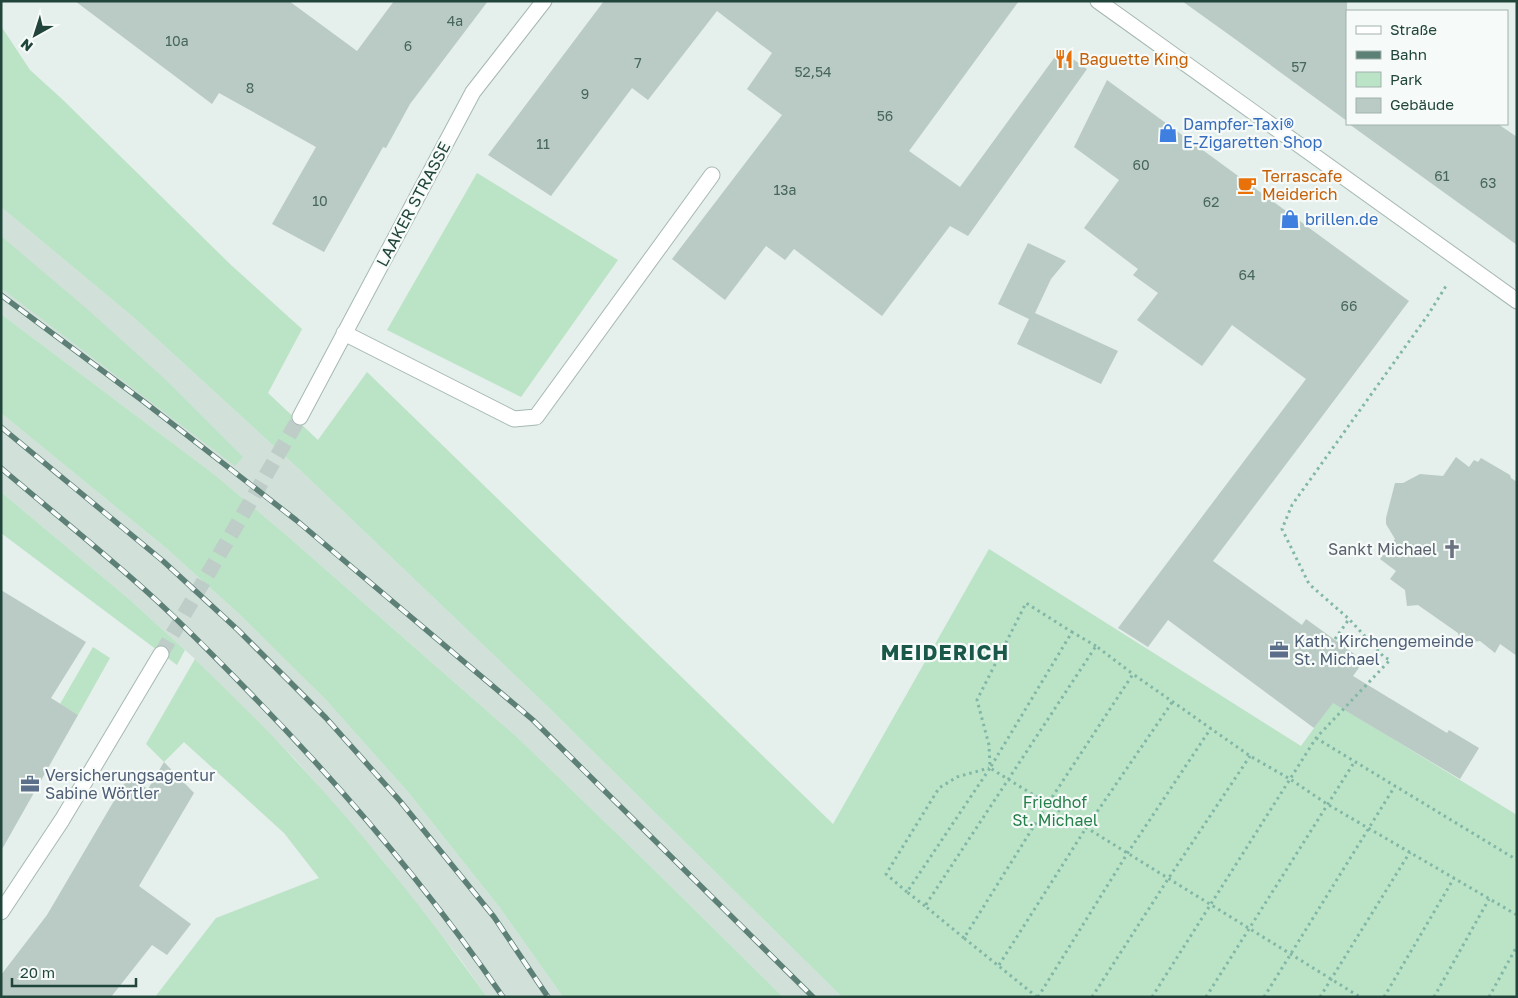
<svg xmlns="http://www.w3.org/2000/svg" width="1518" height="998" viewBox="0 0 1518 998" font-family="'Golos Text',sans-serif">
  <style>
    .built { fill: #d2e0da }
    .green { fill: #bbe3c6 }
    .building { fill: #b9cbc4 }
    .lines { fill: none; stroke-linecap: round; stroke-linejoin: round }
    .minor-tunnel { stroke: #becdc8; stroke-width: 15; stroke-dasharray: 15 8; stroke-linecap: butt }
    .minor-casing { stroke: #a6b8b3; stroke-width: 17 }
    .path { stroke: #81b7a6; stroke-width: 3; stroke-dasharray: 2.5 4; stroke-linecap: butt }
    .minor { stroke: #fff; stroke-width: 15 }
    .rail-casing { stroke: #5c7f76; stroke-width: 5.5 }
    .rail { stroke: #f6fbf9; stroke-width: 4; stroke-dasharray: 11; stroke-linecap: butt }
    .labels { text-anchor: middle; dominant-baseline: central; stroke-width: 4.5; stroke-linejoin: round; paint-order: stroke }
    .number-label { font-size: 14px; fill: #47665d }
    .food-label { font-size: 16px; fill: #c56008; stroke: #f6fbf9; text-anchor: start }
    .shop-label { font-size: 16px; fill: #366cbe; stroke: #f6fbf9; text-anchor: start }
    .street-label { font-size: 16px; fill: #21443b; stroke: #f6fbf9 }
    .worship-label { font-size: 16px; fill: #5b616d; stroke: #f6fbf9; text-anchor: end }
    .service-label { font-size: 16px; fill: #4e5e75; stroke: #f6fbf9; text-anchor: start }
    .park-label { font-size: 16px; fill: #26804a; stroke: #f6fbf9 }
    .district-label { font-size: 21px; font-weight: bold; letter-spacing: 1px; fill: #1a594a; stroke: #f6fbf9 }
  </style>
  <rect width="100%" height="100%" fill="#e5efeb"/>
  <path class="built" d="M1,207L132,316L301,471L545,704L842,997H783L639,855L517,737L285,534L215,475L1,314Z
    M1,413L166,548L237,612L327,701L408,792L500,908L563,997H487L461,960L380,857L294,758L195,659L129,599L1,492Z"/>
  <path class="green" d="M1,26L30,70L62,99L231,265L302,329L268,393L318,440L367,372L833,824L989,549L1301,746L1333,702L1517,815V997H842L545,704L301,471L132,316L1,207Z
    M477,173L618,260L521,397L387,330Z
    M1,236L86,308L166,380L243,457L235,466L1,288Z
    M1,314L215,475L285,534L517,737L639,855L783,997H563L500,908L408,792L327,701L237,612L166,548L1,413Z
    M1,492L129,599L185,650L177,665L1,533Z
    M93,647L110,658L78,715L60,704Z
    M195,659C228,692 262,724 294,759C363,833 428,914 487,997H155L216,918L319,878L284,833L184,742L164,762L146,744Z"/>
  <path class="building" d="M75,1H289L357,51L394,1H488L410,104L386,148L383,147L324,252L272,224L316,147L219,93L212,104Z
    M604,1H1019L909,151L960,187L1060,50L1087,69L968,236L950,226L882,316L794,249L785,260L766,246L725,300L672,259L782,115L747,89L772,53L717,11L648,100L632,88L551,196L488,155Z
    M1182,1H1347V121L1235,39Z
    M1107,80L1409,301L1213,561L1302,625L1306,619L1364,661L1353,676L1447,733L1449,730L1479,748L1460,779L1333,703L1314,728L1168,620L1148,647L1118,628L1306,379L1232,325L1202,366L1137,320L1158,293L1133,275L1138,269L1084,228L1119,180L1074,147Z
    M1349,124H1498L1517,137V245Z
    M1028,243L1066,261L1051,279L1035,313L1118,351L1101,384L1017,344L1029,319L998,304Z
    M1456,457L1469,467L1474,460L1478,462L1481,458L1510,475L1511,478L1517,482V656L1500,644L1495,653L1480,641L1460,644L1458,633L1418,605L1407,606L1405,590L1390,579L1396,571L1380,559L1395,539L1386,524V518L1395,483H1403L1420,474L1443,476Z
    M1,590L86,642L51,698L78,715L1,851Z
    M164,762L194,793L139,886L191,924L167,955L152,945L111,997H1V975L47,915L128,777L148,789Z"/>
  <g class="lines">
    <path class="minor-tunnel" d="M161,654L300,417"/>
    <g class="minor-casing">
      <path id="minor" d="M1098,1L1517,301
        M344,333L514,419L536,417L712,175
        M300,417L473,92L544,1
        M1,912L62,820L161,654"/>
    </g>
    <path class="path" d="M1335,639L1349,619
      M1096,646L1072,632L990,768L1360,997
      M1316,738L1517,860
      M907,892L886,874L939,788L957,777L989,768
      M925,906L907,892L990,768L989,745L977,700L1026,603L1072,632
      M964,938L925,906L1096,646L1133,674
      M999,965L1086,828L1173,701
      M1037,997L964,938L1047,805L1133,674L1250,756L1290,779L1327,804L1517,915
      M1038,997L1127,854L1211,728
      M1092,997L1168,879L1250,756
      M1152,997L1316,738L1390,660L1384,657L1349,619L1309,584L1282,529L1292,505L1428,315L1446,286
      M1206,997L1355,761
      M1264,997L1395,786
      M1320,997L1410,852
      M1384,997L1454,878
      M1434,997L1489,899
      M1489,997L1517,946"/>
    <use href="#minor" class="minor"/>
    <g class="rail-casing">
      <path id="rail" d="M1,295L143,401L296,520L533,720L813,997
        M1,427L163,561L238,630L326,718L400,801L494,917L548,997
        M1,468C49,509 98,548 145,590C182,623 216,658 250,693C343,788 428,888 503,997"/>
    </g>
    <use href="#rail" class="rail"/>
  </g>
  <defs>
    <g id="restaurant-bare" transform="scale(1.5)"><path d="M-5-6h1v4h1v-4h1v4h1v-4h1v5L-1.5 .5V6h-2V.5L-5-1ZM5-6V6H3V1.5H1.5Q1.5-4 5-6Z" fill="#e8710a" stroke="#f6fbf9" stroke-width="2.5" paint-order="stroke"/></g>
    <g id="shop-bare" transform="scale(1.5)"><path d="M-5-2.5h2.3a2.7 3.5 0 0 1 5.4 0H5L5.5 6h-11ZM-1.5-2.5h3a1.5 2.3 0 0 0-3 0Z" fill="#3f7fe0" stroke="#f6fbf9" stroke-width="2.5" paint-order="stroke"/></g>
    <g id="cafe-bare" transform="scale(1.5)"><path d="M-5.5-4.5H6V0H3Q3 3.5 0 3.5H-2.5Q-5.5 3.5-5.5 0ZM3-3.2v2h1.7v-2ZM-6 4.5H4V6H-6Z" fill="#e8710a" stroke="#f6fbf9" stroke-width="2.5" paint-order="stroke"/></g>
    <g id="church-bare" transform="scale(1.5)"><path d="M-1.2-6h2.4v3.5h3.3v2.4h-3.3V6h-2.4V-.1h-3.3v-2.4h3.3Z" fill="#6b7280" stroke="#f6fbf9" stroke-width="2.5" paint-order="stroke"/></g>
    <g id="office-bare" transform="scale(1.5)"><path d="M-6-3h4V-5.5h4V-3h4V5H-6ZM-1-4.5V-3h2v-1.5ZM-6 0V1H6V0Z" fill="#5c6f8a" stroke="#f6fbf9" stroke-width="2.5" paint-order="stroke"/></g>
  </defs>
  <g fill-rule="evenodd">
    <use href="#restaurant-bare" x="1064" y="59"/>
    <use href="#shop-bare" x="1168" y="133"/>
    <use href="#cafe-bare" x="1247" y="185"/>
    <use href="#shop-bare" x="1290" y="219"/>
    <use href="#church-bare" x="1452" y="549"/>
    <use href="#office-bare" x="1279" y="650"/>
    <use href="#office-bare" x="30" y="784"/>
  </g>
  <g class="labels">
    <g class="number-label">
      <text x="455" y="20">4a</text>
      <text x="177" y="40">10a</text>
      <text x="408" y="45">6</text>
      <text x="638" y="62">7</text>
      <text x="1299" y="66">57</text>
      <text x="813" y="71">52,54</text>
      <text x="250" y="87">8</text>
      <text x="585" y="93">9</text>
      <text x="885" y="115">56</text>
      <text x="543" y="143">11</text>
      <text x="1141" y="164">60</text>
      <text x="1442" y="175">61</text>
      <text x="1488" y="182">63</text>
      <text x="785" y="189">13a</text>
      <text x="320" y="200">10</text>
      <text x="1211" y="201">62</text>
      <text x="1247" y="274">64</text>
      <text x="1349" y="305">66</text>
    </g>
    <g class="food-label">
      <text x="1079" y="59">Baguette King</text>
      <text x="1262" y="176">Terrascafe<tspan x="1262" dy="18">Meiderich</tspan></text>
    </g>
    <g class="shop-label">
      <text x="1183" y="124">Dampfer-Taxi®<tspan x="1183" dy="18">E-Zigaretten Shop</tspan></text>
      <text x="1305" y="219">brillen.de</text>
    </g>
    <g class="street-label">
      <text transform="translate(413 204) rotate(-62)">LAAKER STRASSE</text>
    </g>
    <g class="worship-label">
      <text x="1437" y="549">Sankt Michael</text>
    </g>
    <g class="service-label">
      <text x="1294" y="641">Kath. Kirchengemeinde<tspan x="1294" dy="18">St. Michael</tspan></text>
      <text x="45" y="775">Versicherungsagentur<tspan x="45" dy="18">Sabine Wörtler</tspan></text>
    </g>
    <g class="park-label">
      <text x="1055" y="802">Friedhof<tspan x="1055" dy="18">St. Michael</tspan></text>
    </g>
    <g class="district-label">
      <text x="945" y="652">MEIDERICH</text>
    </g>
  </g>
  <rect width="1518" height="998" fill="none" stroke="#21443b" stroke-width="5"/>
  <rect x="1346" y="10" width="162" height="115" fill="#f6fbf9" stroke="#a1b2ad"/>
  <rect x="1356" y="26" width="25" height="8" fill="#ffffff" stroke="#a1b2ad"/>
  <text x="1390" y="35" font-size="15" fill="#21443b">Straße</text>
  <rect x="1356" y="51" width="25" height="8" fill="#5c7f76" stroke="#a1b2ad"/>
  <text x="1390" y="60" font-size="15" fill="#21443b">Bahn</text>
  <rect x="1356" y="72" width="25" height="15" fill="#bbe3c6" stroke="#a1b2ad"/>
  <text x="1390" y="85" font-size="15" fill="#21443b">Park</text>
  <rect x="1356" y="98" width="25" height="15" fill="#b9cbc4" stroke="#a1b2ad"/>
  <text x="1390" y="110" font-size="15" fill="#21443b">Gebäude</text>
  <g transform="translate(35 35) rotate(219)" stroke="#f6fbf9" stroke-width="4" paint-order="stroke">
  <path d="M0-4L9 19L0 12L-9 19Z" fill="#21443b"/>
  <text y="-8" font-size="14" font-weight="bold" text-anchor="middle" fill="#21443b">N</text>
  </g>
  <path d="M12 978v8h124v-8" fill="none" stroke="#21443b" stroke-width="2.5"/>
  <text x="20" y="978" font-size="15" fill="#21443b" stroke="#f6fbf9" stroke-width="4" paint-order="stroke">20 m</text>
</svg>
